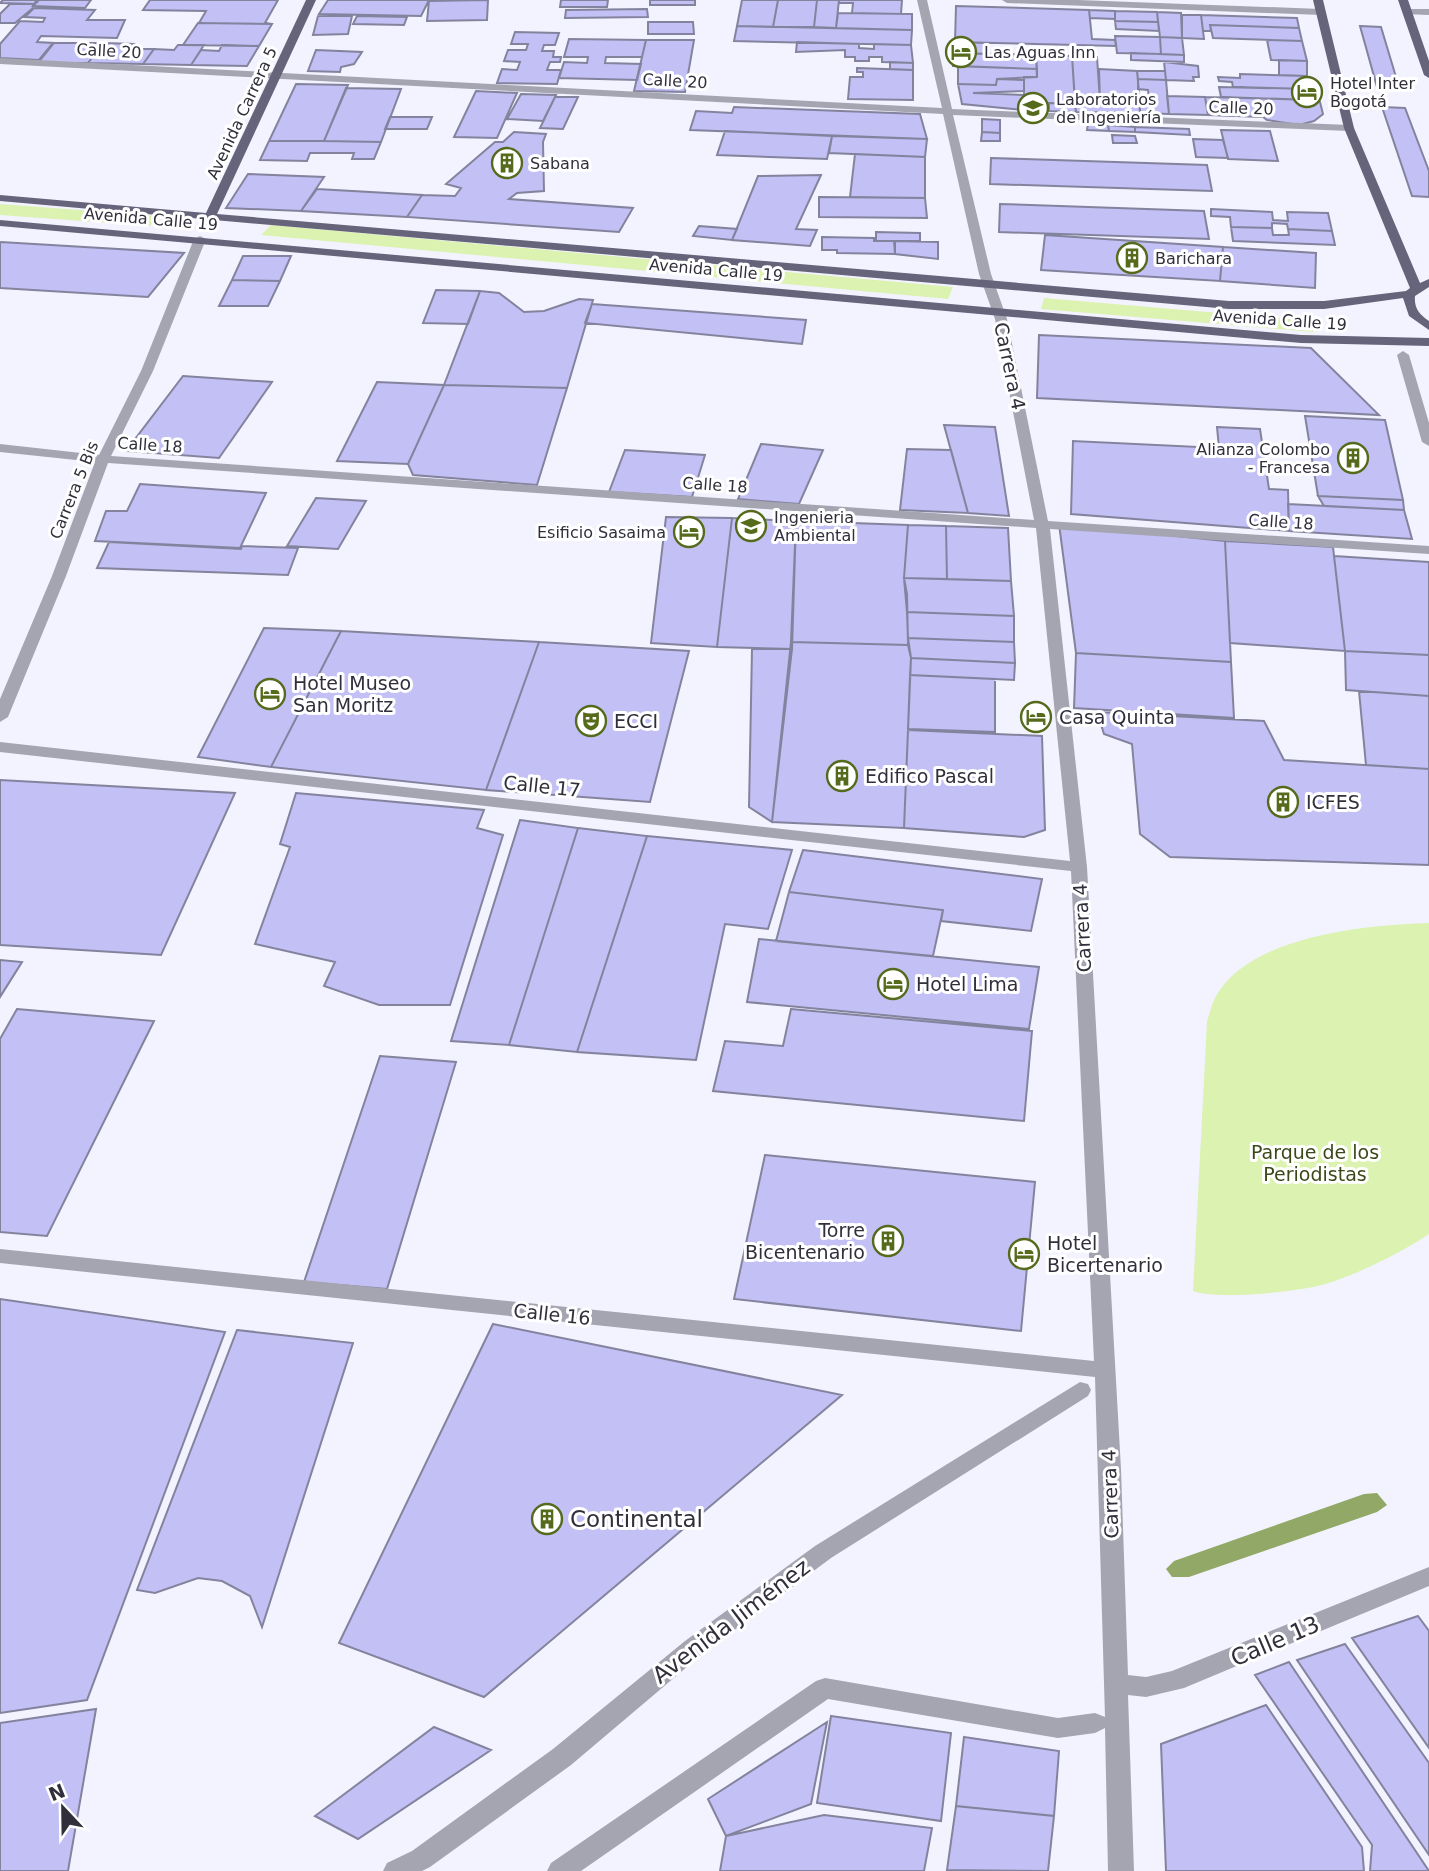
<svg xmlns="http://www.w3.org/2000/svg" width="1429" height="1871" viewBox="0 0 1429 1871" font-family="'DejaVu Sans',sans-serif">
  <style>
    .green { fill: #dbf2b1 }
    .water { fill: #91a866 }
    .building { fill: #c2c0f5; stroke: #84839e; stroke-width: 2 }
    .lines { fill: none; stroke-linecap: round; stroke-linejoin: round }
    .minor { fill: #a5a5b2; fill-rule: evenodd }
    .major { fill: #65647a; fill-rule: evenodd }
    .labels { text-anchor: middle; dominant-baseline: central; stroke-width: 6; stroke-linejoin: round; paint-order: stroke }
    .far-street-label { font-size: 16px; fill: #302f3b; stroke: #fff }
    .far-poi-label { font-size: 16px; fill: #302f3b; stroke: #fff; text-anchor: start }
    .street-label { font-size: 19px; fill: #302f3b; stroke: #fff }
    .poi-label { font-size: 19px; fill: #302f3b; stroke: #fff; text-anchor: start }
    .park-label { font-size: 19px; fill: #3b4919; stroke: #fff }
    .near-poi-label { font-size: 23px; fill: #302f3b; stroke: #fff; text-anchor: start }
    .near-street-label { font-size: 23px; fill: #302f3b; stroke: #fff }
  </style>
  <rect width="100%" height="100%" fill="#f3f3ff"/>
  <path class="green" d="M0,204L159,216L150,226L0,215Z
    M271,225L953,287L948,299L261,235Z
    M1044,298L1314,321L1313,332L1041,309Z
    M1429,923V1234C1403,1252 1352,1277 1322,1285C1295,1292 1217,1300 1193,1291L1207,1021C1210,1013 1212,1003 1216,996C1251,935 1367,925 1429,923Z"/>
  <path class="water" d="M1377,1493L1387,1505L1377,1512L1189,1577H1172L1166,1569L1174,1561L1364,1494Z"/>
  <path class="building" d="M3,0H37L34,4L0,3Z
    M39,0H91L85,8L33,6Z
    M150,0H278L265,23L272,24L199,23L206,11L143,10Z
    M328,0H429L421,16L319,14Z
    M488,0L487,20L427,21L429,1Z
    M561,0H608L607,7H560Z
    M650,0H695V5H650Z
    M742,0H778L773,27L737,26Z
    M778,0H817L814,27H773Z
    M817,0H839L836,28L814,27Z
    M839,0H902L901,14L852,13L853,3H839Z
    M10,4H33V8L15,23H0V14Z
    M956,6L1089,10L1092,39L1115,40L1116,46L955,42Z
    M34,8L95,10L87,20H125L117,38L41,36L37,42L53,43L39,60L0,58V44L20,21L43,22L45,18L25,17Z
    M647,9L648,17L565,18L566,10Z
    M1089,10L1115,11V19L1090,18Z
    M1115,11L1157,12L1158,22L1115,21Z
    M1157,12L1181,13L1182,38L1160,37Z
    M838,13L912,14V30L836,28Z
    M1182,15H1201L1204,39L1182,38Z
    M1201,15L1297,18L1299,28L1210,25L1211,31H1203Z
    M318,16H352L348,34L313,35Z
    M357,16L407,17L404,25L353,24Z
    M1115,21L1158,22L1159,31L1116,29Z
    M648,22H693L694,34H648Z
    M198,23L272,24L259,46L183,45Z
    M1210,25L1299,28L1302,41L1213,38Z
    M737,26L912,30L911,45L734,41Z
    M1360,26L1381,27L1399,87H1377Z
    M1360,26L1381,27L1399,87H1377Z
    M515,32L559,33L555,45H544L542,51H554L553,57H561L560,62H550L547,70H561L557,84L497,83L502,69L517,70L520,62L504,61L508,50H526L528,44H511Z
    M1115,36L1160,37L1161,54L1117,53Z
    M1160,37L1182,38L1184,55L1161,54Z
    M569,39L646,40L642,57H606L605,63L641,64L637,80L559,78L564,62L587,63L588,57H564Z
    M646,40H694L685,92L634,91Z
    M1267,40L1302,41L1307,61L1271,60Z
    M797,42L859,44V48L874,49V44L911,45L913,63L882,62V57H869V61H855V57H845V50L796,52Z
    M955,42L984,43V54L954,53Z
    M54,43H103L88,63H38Z
    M103,43L134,44L130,49H154L143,64L88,63Z
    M178,45H204L191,65L143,64L154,49L174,50Z
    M222,45L259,46L247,66L191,65L201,50L219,51Z
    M316,50L362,52L354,64L341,67L340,72L308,71Z
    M954,53L1036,55L1037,69L953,66Z
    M1131,53L1184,55V62L1131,60Z
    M1036,55L1072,56L1075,104L1049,103V111L1024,110V77H1037Z
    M1072,56L1097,57L1100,102L1075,101Z
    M1279,60L1307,61V76L1279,75Z
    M890,62L913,63V70L890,69Z
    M1164,62L1198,66L1199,77H1193L1194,81L1166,80Z
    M958,66L1037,69V77L997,79L996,85L958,84Z
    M857,68L913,70V100L848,99L850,77H863V72H857Z
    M1099,69L1137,71L1140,103L1100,102Z
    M1137,71H1165L1166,80L1138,79Z
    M1240,74L1307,76L1311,89L1233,87L1232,82L1219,81L1218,77L1240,78Z
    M997,79L1024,80V91L973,93L1024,95V110L962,104L958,84L996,85Z
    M1138,79L1166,80L1169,114L1140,113L1139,99H1149L1148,90L1138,89Z
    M296,84L348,85L324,141H269Z
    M1219,87L1311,89L1314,100L1221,97Z
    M346,88L401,89L381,142L324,141Z
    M476,91L517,93L497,138L454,137Z
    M521,94L556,95L543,121L507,119Z
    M1167,96L1205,97L1208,115L1169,114Z
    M555,97H578L563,129L540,128Z
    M1205,97L1314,100L1320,102L1323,114L1314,121L1299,125L1267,120L1263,117L1208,115Z
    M1075,101L1140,103V113L1076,112Z
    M1049,103L1075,104L1076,112L1049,111Z
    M734,107L920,114L927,139L690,130L696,111L732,113Z
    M1382,107L1405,108L1429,171V197L1412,196Z
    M1382,107L1405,108L1429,171V197L1412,196Z
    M390,117H432L427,129H385Z
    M982,119L1000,120V133L982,132Z
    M1088,124L1108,125L1109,131L1087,130Z
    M1108,125L1135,127V132L1109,131Z
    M1135,127L1189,129L1190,135L1135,132Z
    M1221,130L1270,131L1278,161L1228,159Z
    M725,131L832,136L827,159L717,155Z
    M514,132L546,134L543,142L544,191L517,193L509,199L633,208L619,232L407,217L422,195L455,196L461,188L446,184L495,142H503Z
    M982,132L1000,133V141H981Z
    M1112,135L1135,136L1137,143H1113Z
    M832,136L927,139L925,157L829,153Z
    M1193,139L1223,140L1228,158L1196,157Z
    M269,141H324L381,142L374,159H352L354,153H310L307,161L260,160Z
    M855,154L925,157V198L850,197Z
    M991,158L1207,165L1212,191L990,184Z
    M248,174L324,177L301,211L226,208Z
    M821,175L796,229L817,230L810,246L732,240L758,176Z
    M317,189L422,195L407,217L301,211Z
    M819,197L925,198L927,218L819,217Z
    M1000,204L1204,211L1209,239L999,232Z
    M1211,209L1272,212L1273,220L1288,221L1287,212L1328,213L1332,231L1288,229L1287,224L1272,223V228L1231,227L1230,217L1211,216Z
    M699,226L737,229L732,240L693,236Z
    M1231,227L1272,228L1273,235H1289L1288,229L1332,231L1335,245L1233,241Z
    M876,232L920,233V241H876Z
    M1045,235L1223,247L1220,281L1041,270Z
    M822,237L874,238V241H894L895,254L837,253V250H822Z
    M895,241L938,242V259L895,254Z
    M0,243L1,242L184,253L148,297L0,288Z
    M1223,247L1316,253L1315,288L1220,281Z
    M243,256H291L280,281L232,280Z
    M232,280L280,281L268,306H219Z
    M436,290L480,291L468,324L423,323Z
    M480,291L499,293L524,312L544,311L579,299L593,300L567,388L444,385Z
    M592,304L806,320L802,344L585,323Z
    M1039,335L1311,348L1379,415L1037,398Z
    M183,376L272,382L219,458L126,451Z
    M377,382L444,385L408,464L337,461Z
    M444,385L567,388L537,485L413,475L408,464Z
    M1305,416L1385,420L1403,500L1318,496Z
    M944,425L995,427L1009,516L968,513Z
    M1217,427L1260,429L1269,489L1288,490L1289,531L1071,514L1073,441L1219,448Z
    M761,444L823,450L799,504L738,499Z
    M907,449L951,450L968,513L900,510Z
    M625,450L705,455L692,497L609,492Z
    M140,484L266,493L240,548L95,541L106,511H127Z
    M1318,496L1403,500L1404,510L1324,506Z
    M316,498L366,501L338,549L287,546Z
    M1288,504L1404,510L1412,539L1289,531Z
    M666,517L732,518L717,647L651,643Z
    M732,518L796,521L792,649L717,647Z
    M796,521L908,525L904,578L907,594L908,645L791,642Z
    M1059,524L1225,541L1231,662L1076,653Z
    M908,525L946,526L947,579L904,578Z
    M946,526L1008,528L1011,581L947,579Z
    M1225,541L1333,547L1345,651L1230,643Z
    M109,542L241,549L242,546L298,548L288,575L97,568Z
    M1334,556L1429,562V655L1345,651Z
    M904,578L1011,581L1014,616L907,612Z
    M907,612L1014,616V642L908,638Z
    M264,628L341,631L271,767L198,757Z
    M341,631L539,642L486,790L271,767Z
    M908,638L1014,642L1015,663L911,658Z
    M539,642L689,651L650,802L486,790Z
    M791,642L908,645L911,658L904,828L772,822Z
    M752,649H792L772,822L749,807Z
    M1345,651L1429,655V696L1346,690Z
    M1076,653L1231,662L1234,718L1074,708Z
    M911,658L1015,663L1014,680L910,675Z
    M910,675L995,679V732L908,729Z
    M1359,691L1429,696V769L1366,765Z
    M1097,712L1264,721L1284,760L1429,769V865L1170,857L1140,834L1132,744L1104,734Z
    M908,730L1042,736L1045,830L1024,837L904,828Z
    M0,780L235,793L161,955L0,945Z
    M296,793L484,810L477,828L503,835L450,1005H379L324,986L335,962L255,944L290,847L280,844Z
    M520,820L578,828L509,1045L451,1041Z
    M578,828L647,836L577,1052L509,1045Z
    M647,836L792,850L768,929L725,924L696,1060L577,1052Z
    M803,850L1042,879L1031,931L941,921L943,910L789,892Z
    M789,892L943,910L933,956L776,941Z
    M759,939L1039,967L1029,1029L747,1002Z
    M0,960L22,962L0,997Z
    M17,1009L154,1021L47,1236L0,1232V1039Z
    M791,1009L1032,1031L1024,1121L713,1091L725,1041L783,1046Z
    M380,1056L456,1062L387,1289L304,1282Z
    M765,1155L1035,1182L1021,1331L734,1299Z
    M0,1299L225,1332L87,1700L0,1713Z
    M493,1324L842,1395L484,1697L339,1643Z
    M237,1330L353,1343L262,1627L250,1596L222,1581L198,1578L155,1593L137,1590Z
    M1418,1616L1429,1631V1748L1352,1638Z
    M1345,1644L1429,1763V1855L1297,1660Z
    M1289,1662L1429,1871H1370L1372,1845L1255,1675Z
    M1266,1705L1362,1847L1364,1871H1166L1161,1744Z
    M96,1709L68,1871H0V1723Z
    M831,1716L951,1733L941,1821L817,1803Z
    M827,1722L811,1804L726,1836L708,1799Z
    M434,1727L491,1750L358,1839L315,1816Z
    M964,1737L1059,1751L1054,1816L956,1806Z
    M964,1737L1059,1751L1054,1816L956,1806Z
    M956,1806L1054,1816L1048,1871L947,1870Z
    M824,1815L932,1828L924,1871H720L726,1836Z"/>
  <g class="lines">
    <path class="minor" d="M917,0H927L952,109L1349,125L1354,128L1349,131L953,115L991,274L1007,319L1048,521L1429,546V554L1050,529L1087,867L1121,1469L1128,1675L1146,1677L1172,1671L1429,1567V1586L1184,1688L1146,1697L1128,1695L1134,1871H1108L1105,1728L1095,1733L1058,1738L828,1699L581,1871H547L551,1863L816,1681L825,1678L1058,1718L1095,1713L1105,1717L1095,1377L0,1263V1249L1094,1361L1071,871L0,752V742L1070,861L1036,528L108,463L66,576L8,717L0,722V699L52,576L95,462L0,452V444L99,455L141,371L194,239L200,236L206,239L153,371L111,456L1034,520L995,319L979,274L943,114L0,64V58L942,108Z
      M1002,0H1078L1321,9L1326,12L1321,15L1007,3Z
      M1406,9H1429V15L1403,14V10Z
      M1403,351L1409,355L1429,423V446L1422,442L1397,355Z
      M1080,1382L1088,1384L1091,1390L1088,1396L831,1558L701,1655L571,1765L430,1867L422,1871H383L387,1863L412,1851L553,1749L685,1641L815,1546Z"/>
    <path class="major" d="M306,0H316L217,214L1229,301H1324L1406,291L1410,288L1344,128L1313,0H1323L1354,128L1420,283L1429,279V287L1415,296C1414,308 1419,314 1429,321V330L1409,316L1403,298L1324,309H1229L214,220L207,226L201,223L203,219L0,201V195L206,213Z
      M1398,0H1408L1429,61V78L1424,75Z
      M0,220L1301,335L1429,338V346L1301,343L0,226Z"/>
  </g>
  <defs>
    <g id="hotel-ring" transform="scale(1.575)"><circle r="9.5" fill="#fff" stroke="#556b1b" stroke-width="1.5"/><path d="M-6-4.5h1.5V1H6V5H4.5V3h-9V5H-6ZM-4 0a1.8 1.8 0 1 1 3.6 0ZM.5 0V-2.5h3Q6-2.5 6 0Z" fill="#556b1b"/></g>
    <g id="university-ring" transform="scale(1.575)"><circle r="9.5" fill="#fff" stroke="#556b1b" stroke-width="1.5"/><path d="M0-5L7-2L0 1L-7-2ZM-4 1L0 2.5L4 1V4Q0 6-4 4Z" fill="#556b1b"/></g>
    <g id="building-ring" transform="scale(1.575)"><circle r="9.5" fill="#fff" stroke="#556b1b" stroke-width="1.5"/><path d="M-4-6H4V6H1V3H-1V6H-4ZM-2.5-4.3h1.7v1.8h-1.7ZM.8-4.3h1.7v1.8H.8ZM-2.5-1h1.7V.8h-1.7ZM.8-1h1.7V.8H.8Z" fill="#556b1b"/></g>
    <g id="theatre-ring" transform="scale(1.575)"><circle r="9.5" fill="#fff" stroke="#556b1b" stroke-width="1.5"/><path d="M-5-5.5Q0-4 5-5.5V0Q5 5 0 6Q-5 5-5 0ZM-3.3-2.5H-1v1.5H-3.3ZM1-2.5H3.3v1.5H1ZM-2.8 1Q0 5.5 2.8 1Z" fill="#556b1b"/></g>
  </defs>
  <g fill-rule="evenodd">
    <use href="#hotel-ring" x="961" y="52"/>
    <use href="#hotel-ring" x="1307" y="92"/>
    <use href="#university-ring" x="1033" y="108"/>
    <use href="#building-ring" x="507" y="163"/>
    <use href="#building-ring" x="1132" y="258"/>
    <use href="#building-ring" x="1353" y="458"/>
    <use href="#university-ring" x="751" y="526"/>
    <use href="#hotel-ring" x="689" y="532"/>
    <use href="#hotel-ring" x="270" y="694"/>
    <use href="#hotel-ring" x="1036" y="717"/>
    <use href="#theatre-ring" x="591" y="721"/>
    <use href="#building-ring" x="842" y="776"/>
    <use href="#building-ring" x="1283" y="802"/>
    <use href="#hotel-ring" x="893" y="984"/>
    <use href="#building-ring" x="888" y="1241"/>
    <use href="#hotel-ring" x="1024" y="1254"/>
    <use href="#building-ring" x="547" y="1519"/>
  </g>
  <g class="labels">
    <g class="far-street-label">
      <text transform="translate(109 51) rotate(3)">Calle 20</text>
      <text transform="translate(675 81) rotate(3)">Calle 20</text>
      <text transform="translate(1241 108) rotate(2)">Calle 20</text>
      <text transform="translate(242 113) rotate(-65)">Avenida Carrera 5</text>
      <text transform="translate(151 219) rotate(5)">Avenida Calle 19</text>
      <text transform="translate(716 270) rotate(5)">Avenida Calle 19</text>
      <text transform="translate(1280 320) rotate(4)">Avenida Calle 19</text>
      <text transform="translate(150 445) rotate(4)">Calle 18</text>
      <text transform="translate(715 485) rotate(4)">Calle 18</text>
      <text transform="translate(74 490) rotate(-68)">Carrera 5 Bis</text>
      <text transform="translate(1281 522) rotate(4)">Calle 18</text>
    </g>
    <g class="far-poi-label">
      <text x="984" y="52">Las Aguas Inn</text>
      <text x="1330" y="83">Hotel Inter<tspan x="1330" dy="18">Bogotá</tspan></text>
      <text x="1056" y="99">Laboratorios<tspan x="1056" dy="18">de Ingeniería</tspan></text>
      <text x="530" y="163">Sabana</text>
      <text x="1155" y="258">Barichara</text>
      <text x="1330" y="449" text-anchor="end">Alianza Colombo<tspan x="1330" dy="18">- Francesa</tspan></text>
      <text x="774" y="517">Ingenieria<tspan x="774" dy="18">Ambiental</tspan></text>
      <text x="666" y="532" text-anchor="end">Esificio Sasaima</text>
    </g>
    <g class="street-label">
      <text transform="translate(1010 366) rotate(78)">Carrera 4</text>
      <text transform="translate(542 786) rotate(6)">Calle 17</text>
      <text transform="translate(1082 928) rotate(-93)">Carrera 4</text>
      <text transform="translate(552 1314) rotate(6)">Calle 16</text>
      <text transform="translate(1110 1494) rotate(-92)">Carrera 4</text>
    </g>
    <g class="poi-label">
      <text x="293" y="683">Hotel Museo<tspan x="293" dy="22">San Moritz</tspan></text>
      <text x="1059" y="717">Casa Quinta</text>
      <text x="614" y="721">ECCI</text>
      <text x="865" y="776">Edifico Pascal</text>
      <text x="1306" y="802">ICFES</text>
      <text x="916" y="984">Hotel Lima</text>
      <text x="865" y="1230" text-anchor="end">Torre<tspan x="865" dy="22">Bicentenario</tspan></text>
      <text x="1047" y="1243">Hotel<tspan x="1047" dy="22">Bicertenario</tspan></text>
    </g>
    <g class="park-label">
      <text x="1315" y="1152">Parque de los<tspan x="1315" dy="22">Periodistas</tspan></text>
    </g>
    <g class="near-poi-label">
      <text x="570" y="1519">Continental</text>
    </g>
    <g class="near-street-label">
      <text transform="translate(731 1621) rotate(-37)">Avenida Jiménez</text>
      <text transform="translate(1275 1641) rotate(-23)">Calle 13</text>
    </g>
  </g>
  <g transform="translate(63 1808) rotate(338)" stroke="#ffffff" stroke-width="5" paint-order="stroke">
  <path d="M0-5L12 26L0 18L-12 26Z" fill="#302f3b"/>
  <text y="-10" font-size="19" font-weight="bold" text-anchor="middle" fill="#302f3b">N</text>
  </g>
</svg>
